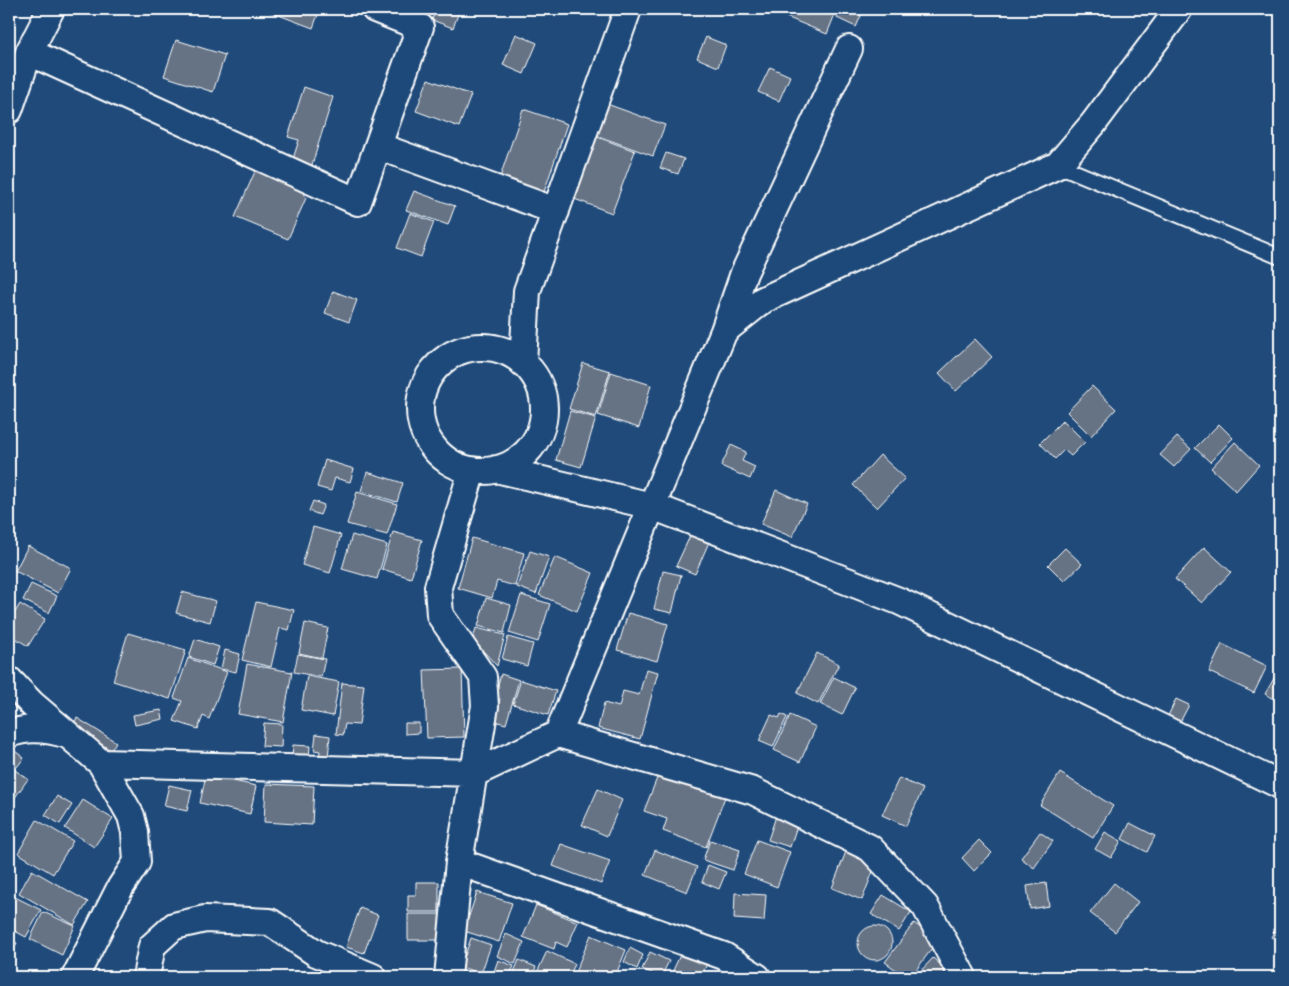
<svg xmlns="http://www.w3.org/2000/svg" width="1289" height="986" viewBox="0 0 1289 986" font-family="'Patrick Hand',sans-serif">
  <style>
    .building { fill: #667385; stroke: #fff }
    .lines { fill: none; stroke-linecap: round; stroke-linejoin: round }
    .service-casing { stroke: #fff; stroke-width: 18 }
    .minor-casing { stroke: #fff; stroke-width: 30 }
    .service { stroke: #1f4a7a; stroke-width: 14 }
    .minor { stroke: #1f4a7a; stroke-width: 26 }
  </style>
  <rect width="100%" height="100%" fill="#1f4a7a"/>
  <filter id="ink" filterUnits="userSpaceOnUse"><feTurbulence type="fractalNoise" baseFrequency=".02" numOctaves="2"/><feDisplacementMap in="SourceGraphic" scale="10" xChannelSelector="R" yChannelSelector="G"/><feConvolveMatrix kernelMatrix="1 2 1 2 8 2 1 2 1" color-interpolation-filters="sRGB"/></filter>
  <g filter="url(#ink)">
    <path class="building" d="M269,9H320L313,28L268,11Z
      M436,9H460L453,28L432,20Z
      M781,9H837L827,34L779,14Z
      M841,9H864L856,27L837,18Z
      M516,34L537,43L524,74L503,65Z
      M706,37L726,45L718,67L697,58Z
      M176,40L225,55L213,92L164,76Z
      M770,67L790,76L779,101L758,92Z
      M428,79L471,95L459,127L416,111Z
      M304,87L333,97L311,168L292,162L299,140L288,137Z
      M604,103L665,125L653,156L593,134Z
      M523,109L567,124L543,195L499,180Z
      M592,135L635,151L612,213L569,197Z
      M666,153L684,159L678,174L660,168Z
      M257,167L300,185L306,198L288,239L235,217Z
      M414,191L455,206L448,225L406,210Z
      M410,213L434,222L421,257L397,248Z
      M333,291L357,300L349,322L325,313Z
      M975,339L992,357L956,391L939,373Z
      M583,363L610,371L596,417L569,409Z
      M611,372L651,385L639,428L598,415Z
      M1092,386L1116,409L1091,436L1067,412Z
      M570,411L596,418L581,467L556,460Z
      M1063,420L1085,442L1071,456L1064,450L1055,459L1040,443Z
      M1219,424L1233,438L1210,462L1195,448Z
      M1177,437L1191,449L1174,467L1160,455Z
      M1235,442L1259,465L1236,491L1211,468Z
      M731,445L746,452L742,461L755,467L750,479L721,466Z
      M880,455L905,478L877,508L853,485Z
      M325,460L354,469L350,482L335,478L331,491L317,487Z
      M367,472L403,483L397,502L361,491Z
      M776,490L807,504L792,537L761,524Z
      M357,492L397,504L387,535L347,524Z
      M313,501L324,505L320,515L309,511Z
      M313,527L341,535L330,573L302,565Z
      M393,532L422,540L411,578L382,569Z
      M691,534L709,542L695,574L676,566Z
      M352,535L387,545L377,579L342,569Z
      M472,538L524,553L515,586L497,581L492,598L458,588Z
      M28,546L71,568L58,593L15,571Z
      M1204,547L1231,572L1202,603L1175,579Z
      M1065,548L1082,564L1064,581L1048,565Z
      M530,551L549,557L536,594L517,587Z
      M555,557L593,573L577,611L539,595Z
      M663,571L681,575L672,613L654,609Z
      M31,584L57,596L49,613L23,600Z
      M182,592L216,601L210,622L176,613Z
      M521,595L550,604L538,642L509,633Z
      M486,598L511,605L504,633L478,626Z
      M256,602L294,610L289,630L280,628L271,667L242,660Z
      M20,604L45,619L28,646L9,634V622Z
      M628,613L668,624L657,661L617,650Z
      M305,623L328,628L322,658L299,653Z
      M476,628L505,635L497,666L473,640Z
      M128,633L186,650L170,699L113,681Z
      M508,637L533,644L527,666L502,659Z
      M195,639L219,647L213,665L189,657Z
      M1222,644L1267,666L1254,693L1209,672Z
      M225,650L240,654L236,672L221,669Z
      M817,653L839,664L818,704L797,693Z
      M298,654L325,659L321,677L294,672Z
      M188,658L227,672L209,719L203,716L198,729L174,721L182,701L174,698Z
      M247,664L292,672L283,722L238,714Z
      M1280,668V703L1265,694Z
      M462,669L464,737L427,738L424,670Z
      M646,669L658,672L640,739L598,728L604,703L619,707L623,691L639,695Z
      M501,674L519,680L506,724L494,721L500,699L494,698Z
      M307,676L339,682L333,716L301,710Z
      M834,677L855,688L842,715L820,704Z
      M521,680L556,691L548,715L513,704Z
      M342,683L364,685L359,725L345,724L343,735L336,734Z
      M1176,699L1189,705L1180,722L1168,716Z
      M161,710L163,719L135,725L133,715Z
      M781,714L787,717L773,747L759,741L771,715L779,718Z
      M790,715L816,727L800,762L774,750Z
      M77,718L116,742L111,750L72,726Z
      M264,723L282,724L281,747L262,746Z
      M405,723H419V733L405,734Z
      M316,734L330,736L328,759L319,758L320,751L314,750Z
      M293,745L310,746L309,758L292,757Z
      M11,748L24,758L17,767L9,762Z
      M9,766L28,779L9,806Z
      M659,773L728,789L706,847L663,831L667,819L644,811Z
      M1060,773L1113,806L1093,838L1040,805Z
      M206,775L256,786L250,814L200,803Z
      M899,778L923,789L906,826L882,815Z
      M266,784L314,786L312,825L264,822Z
      M169,785L192,790L187,811L164,806Z
      M598,789L622,800L607,836L582,825Z
      M57,796L72,805L60,824L45,815Z
      M83,800L113,819L94,847L65,828Z
      M777,813L799,820L790,847L768,840Z
      M37,820L73,841L53,874L18,853Z
      M1130,823L1155,836L1147,852L1122,839Z
      M1040,832L1053,841L1034,868L1021,858Z
      M1105,832L1121,841L1111,858L1095,849Z
      M710,840L740,850L733,870L703,860Z
      M757,840L790,852L777,887L744,874Z
      M979,840L992,853L974,871L962,858Z
      M561,844L610,861L601,884L553,866Z
      M847,849L877,861L862,900L832,888Z
      M655,850L697,867L687,892L645,875Z
      M708,865L726,872L719,889L702,882Z
      M32,870L88,902L74,925L19,893Z
      M416,882H439V912H408V895H416Z
      M1046,883L1049,906L1030,909L1027,886Z
      M1114,883L1138,902L1115,932L1090,913Z
      M477,892L512,903L499,942L464,931Z
      M735,893L766,895L764,921L734,919Z
      M883,895L911,912L899,931L871,914Z
      M13,896L41,910L26,937L9,928V903Z
      M536,905L578,922L567,947L556,942L554,949L523,937Z
      M360,908L378,915L364,953L346,947Z
      M43,912L75,926L62,955L30,939Z
      M408,914H440V940H408Z
      M1280,922V942L1271,937Z
      M914,923L938,940L911,977H906L885,962Z
      M858 943a17 17 0 1 1 34 0a17 17 0 1 1-34 0Z
      M506,934L524,942L515,964L497,956Z
      M591,935L626,950L615,977H573Z
      M9,938L17,943L9,956Z
      M471,938L491,945L481,974L461,967Z
      M630,948L643,955L637,969L624,962Z
      M547,951L575,964L569,977H535Z
      M650,952L669,961L661,977L642,969Z
      M681,953L707,964L701,977H670Z
      M933,958L951,974L948,977H915Z
      M498,960L514,966L509,977H492Z
      M519,960L536,967L532,977H512Z"/>
    <g class="lines">
      <g class="service-casing">
        <path id="service" d="M1058,165L1280,257"/>
      </g>
      <g class="minor-casing">
        <path id="minor" d="M29,52L358,202L420,27L375,9
          M9,110L29,52L51,9
          M378,146L556,211
          M724,331L744,273L849,49
          M420 409a62 62 0 1 1 124 0a62 62 0 1 1-124 0Z
          M523,363L527,291L628,9
          M496,469L652,506L899,601L1280,785
          M9,680L32,704L101,763L131,816L135,832L137,862L120,888L75,977
          M9,734C28,726 49,729 68,735
          M558,734L724,331L763,300L1058,165L1093,124L1179,9
          M101,763L475,773L558,734L753,791L870,848L925,906L963,977
          M459,862L724,956L757,977
          M146,977L152,946L174,926L205,919L270,922L316,953L373,977
          M448,977L459,862L485,706L483,677L440,615L438,587L472,470"/>
      </g>
      <use href="#service" class="service"/>
      <use href="#minor" class="minor"/>
    </g>
  </g>
  <rect width="1289" height="986" fill="none" stroke="#1f4a7a" stroke-width="30"/>
  <rect x="15" y="15" width="1259" height="956" fill="none" stroke="#fff" stroke-width="2" filter="url(#ink)"/>
</svg>
